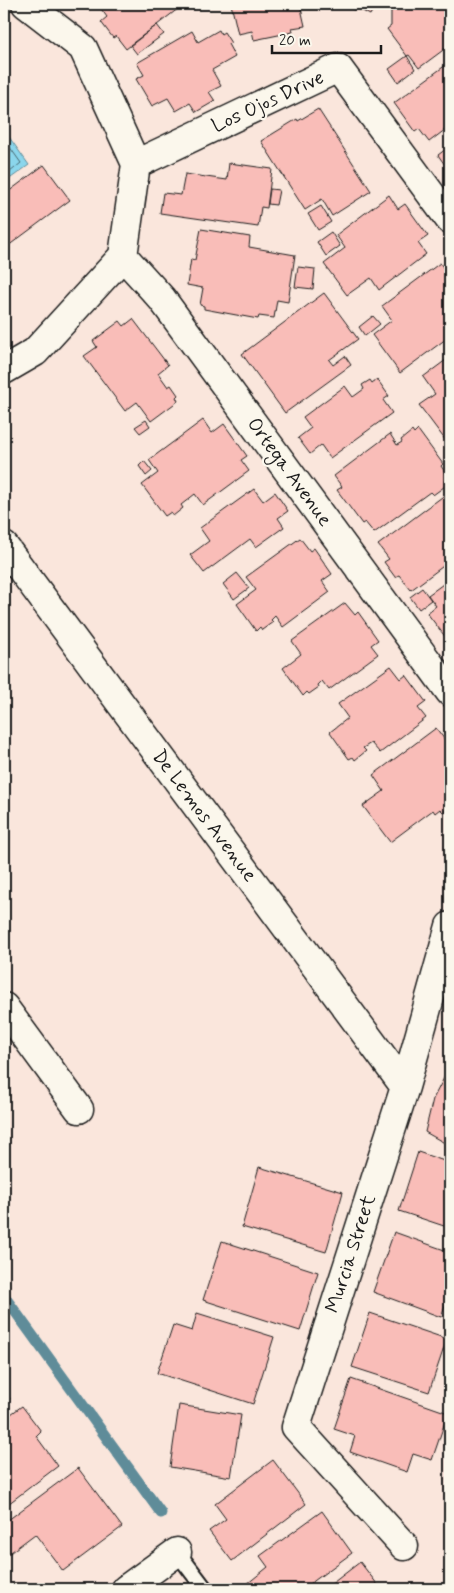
<svg xmlns="http://www.w3.org/2000/svg" width="454" height="1593" viewBox="0 0 454 1593" font-family="Mynerve,sans-serif">
  <style>
    .water { fill: #8bd6ec; stroke: #5f8c99 }
    .lines { fill: none; stroke-linecap: round; stroke-linejoin: round }
    .shore { stroke: #48666f; stroke-width: 1 }
    .stream { stroke: #5f8c99; stroke-width: 11 }
    .building { fill: #f9bdb8; stroke: #1c1c1c }
    .service-casing { stroke: #1c1c1c; stroke-width: 19 }
    .minor-casing { stroke: #1c1c1c; stroke-width: 31 }
    .service { stroke: #fbf7ec; stroke-width: 15 }
    .minor { stroke: #fbf7ec; stroke-width: 28 }
    .labels { text-anchor: middle; dominant-baseline: central; stroke-width: 4.5; stroke-linejoin: round; paint-order: stroke }
    .street-label { font-size: 20px; fill: #1c1c1c; stroke: #fbf7ec }
  </style>
  <rect width="100%" height="100%" fill="#fae6dc"/>
  <filter id="ink" filterUnits="userSpaceOnUse"><feTurbulence type="fractalNoise" baseFrequency=".02" numOctaves="2"/><feDisplacementMap in="SourceGraphic" scale="10" xChannelSelector="R" yChannelSelector="G"/><feConvolveMatrix kernelMatrix="1 2 1 2 8 2 1 2 1" color-interpolation-filters="sRGB"/></filter>
  <g filter="url(#ink)">
    <path class="water" d="M4,130L29,165L4,183Z"/>
    <g class="lines">
      <path class="shore" d="M4,139L21,163L4,177"/>
      <path class="stream" d="M4,1296L161,1513"/>
    </g>
    <path class="building" d="M102,4H176L179,8L126,49L116,36L113,38L101,22L107,17L99,6Z
      M231,4H300L305,26L292,28L293,32L254,40L252,31L238,34Z
      M342,4H376L370,15L355,7L354,10Z
      M400,4H450V45L419,68L409,55L407,56L387,29L391,26V11Z
      M157,25L164,34L137,54L130,45Z
      M219,30L221,34L224,32L231,43L228,44L235,57L212,70L221,86L209,92L215,101L196,112L190,103L176,111L168,98L152,106L136,79L144,75L137,63L192,31L198,42Z
      M407,56L415,69L398,82L389,69Z
      M450,62V126L429,142L419,129L415,132L394,103Z
      M318,109L371,191L332,216L322,199L305,210L261,141L297,119L298,121Z
      M450,146V175L444,166L445,165L438,155Z
      M229,163L272,169L267,208L261,207L258,227L160,213L163,193L181,195L185,174L227,180Z
      M44,165L70,200L4,249V195Z
      M270,189L279,190L276,205L268,204Z
      M389,195L398,209L405,204L428,236L418,243L426,254L379,290L371,278L347,295L324,264L345,248L336,235Z
      M321,206L331,222L318,230L308,214Z
      M201,229L250,237L249,247L295,255L288,302L277,300L274,318L259,316L258,319L204,309V306L200,305L203,288L187,285L191,259L195,260Z
      M331,232L340,246L326,256L317,242Z
      M440,263L450,277V336L400,373L372,335L392,320L382,306Z
      M298,267L315,269L313,289L295,287Z
      M324,293L358,339L329,360L333,365L345,356L351,365L285,413L242,354Z
      M373,316L380,324L365,336L359,327Z
      M133,319L168,365L158,373L168,387L171,385L178,395L176,397L178,401L151,421L137,402L125,411L84,356L97,347L93,341L120,321L124,326Z
      M450,357V438L446,441L419,405L435,394L423,377Z
      M377,379L389,396L383,400L392,413L330,458L321,445L310,454L298,438L311,428L303,417L345,386L353,397L364,389L362,385L370,380L372,383Z
      M146,420L150,426L140,433L135,427Z
      M203,420L212,433L224,424L247,456L241,460L249,471L203,505L195,494L181,505L183,508L173,516L171,512L165,516L142,485L158,473L149,460Z
      M418,430L443,464L441,466L449,478L445,481L448,484L433,495L430,492L374,533L365,522L362,524L337,490L342,487L334,476L390,434L397,445L402,442L401,440L412,431L414,434Z
      M144,461L152,471L146,476L139,466Z
      M254,489L263,501L275,492L288,511L278,518L284,527L256,547L250,539L204,573L190,555L209,541L200,528Z
      M450,491V561L411,590L399,575L395,577L384,562L389,559L378,545Z
      M300,538L310,551L314,548L332,574L322,581L330,592L283,627L275,616L271,620L273,622L262,630L260,627L256,631L237,604L256,590L246,577Z
      M237,573L249,588L234,599L223,584Z
      M450,579V639L449,638L447,639L427,613L436,606L428,595Z
      M422,588L431,600L419,609L410,597Z
      M345,603L355,615L358,612L378,640L371,645L378,654L329,690L322,681L318,685L319,687L309,694L307,692L303,696L283,668L301,654L292,641Z
      M391,666L401,679L406,675L426,702L418,708L426,718L380,753L371,743L363,748L366,751L355,760L353,757L349,759L330,732L348,718L338,704Z
      M436,728L448,744L450,742V807L443,812L440,809L435,813L433,810L390,842L363,806L384,791L373,775Z
      M450,1042V1060L445,1058Z
      M445,1076L450,1077V1146L425,1132L433,1099Z
      M418,1152L450,1163V1228L399,1211Z
      M259,1167L343,1192L326,1252L242,1227Z
      M394,1232L450,1252V1301L447,1299L441,1317L373,1292Z
      M222,1241L318,1272L300,1331L203,1300Z
      M197,1313L274,1337L253,1404L157,1373L173,1325L192,1331Z
      M370,1313L447,1339L429,1392L352,1367Z
      M351,1379L448,1413L432,1460L413,1454L407,1472L350,1452L355,1436L334,1429Z
      M4,1390L10,1399L4,1404Z
      M179,1405L241,1415L231,1477L170,1467Z
      M22,1406L41,1431L36,1436L58,1466L4,1507V1419Z
      M273,1460L306,1504L232,1561L209,1531L226,1519L215,1504Z
      M78,1468L122,1527L63,1571L35,1534L7,1555L4,1550V1523Z
      M322,1511L352,1553L303,1589H251L247,1584L268,1567L260,1556Z
      M360,1562L381,1589H325Z"/>
    <g class="lines">
      <g class="service-casing">
        <path id="service" d="M177,1552L205,1589"/>
      </g>
      <g class="minor-casing">
        <path id="minor" d="M136,164L338,68L450,220
          M123,256L162,299L450,692
          M4,370L35,352L123,256L136,164L83,48L26,4
          M4,546L405,1087
          M4,1007L79,1109
          M404,1546L296,1427L405,1087L450,926
          M126,1589L177,1552"/>
      </g>
      <use href="#service" class="service"/>
      <use href="#minor" class="minor"/>
    </g>
  </g>
  <g class="labels">
    <g class="street-label">
      <text transform="translate(268 102) rotate(-25)">Los Ojos Drive</text>
      <text transform="translate(289 472) rotate(54)">Ortega Avenue</text>
      <text transform="translate(204 816) rotate(53)">De Lemos Avenue</text>
      <text transform="translate(351 1254) rotate(-72)">Murcia Street</text>
    </g>
  </g>
  <rect width="454" height="1593" fill="none" stroke="#fbf7ec" stroke-width="20"/>
  <rect x="10" y="10" width="434" height="1573" fill="none" stroke="#1c1c1c" stroke-width="2" filter="url(#ink)"/>
  <path d="M272 45v8h109v-8" fill="none" stroke="#1c1c1c" stroke-width="2.5"/>
  <text x="279" y="45" font-size="15" fill="#1c1c1c" stroke="#fbf7ec" stroke-width="4" paint-order="stroke">20 m</text>
</svg>
